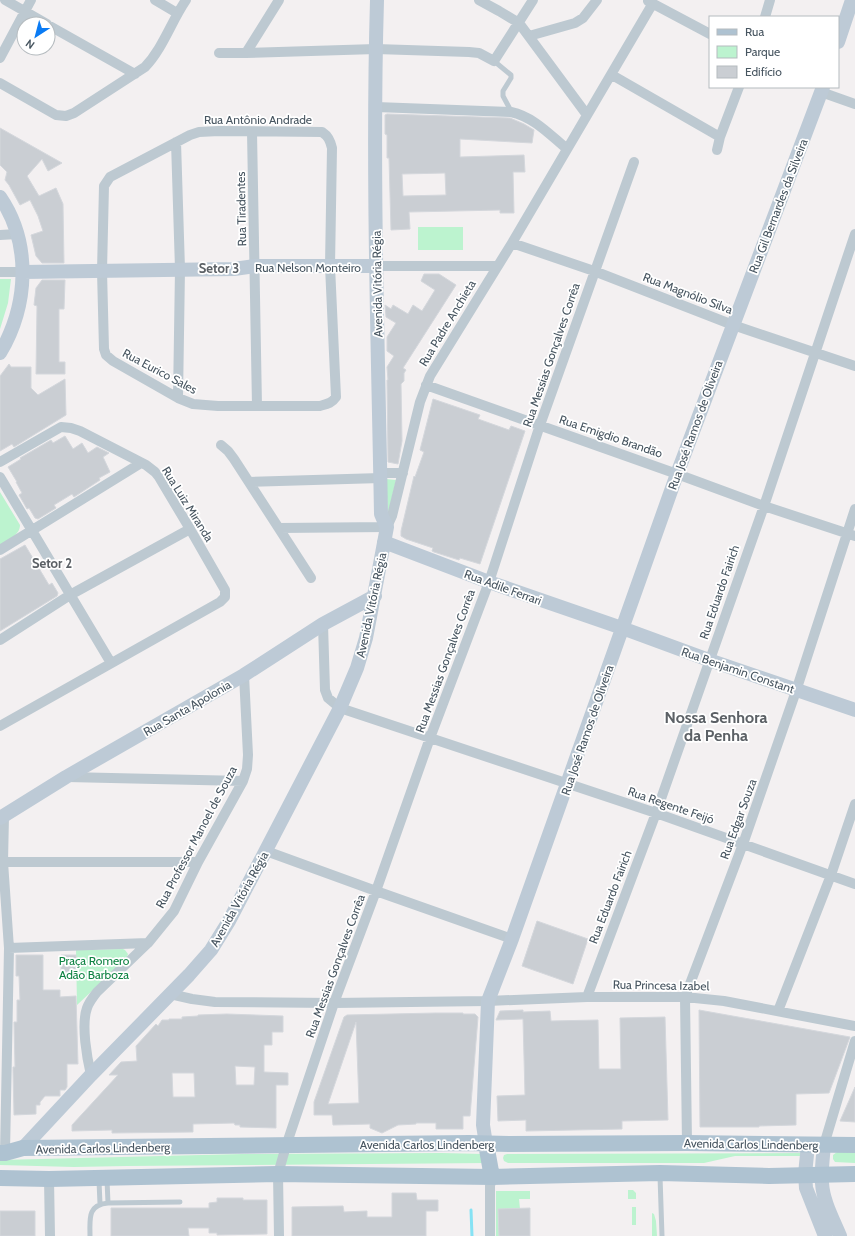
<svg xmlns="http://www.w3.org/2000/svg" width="855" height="1236" viewBox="0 0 855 1236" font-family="Cabin,sans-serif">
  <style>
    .green { fill: #bcf3cf }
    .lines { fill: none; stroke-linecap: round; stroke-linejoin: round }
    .stream { stroke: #86e2f4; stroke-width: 3 }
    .building { fill: #caced3; stroke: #d4d7dc; fill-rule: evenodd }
    .lane { stroke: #bdc9d1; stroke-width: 5 }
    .street { stroke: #bdc9d1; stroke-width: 10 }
    .secondary { stroke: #bdcad6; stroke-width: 14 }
    .primary { stroke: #aec2d1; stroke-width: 16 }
    .labels { text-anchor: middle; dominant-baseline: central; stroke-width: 3.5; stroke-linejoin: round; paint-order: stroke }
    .street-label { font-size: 12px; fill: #475560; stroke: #fff }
    .park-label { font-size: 12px; fill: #0f8343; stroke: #fff }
    .neighbourhood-label { font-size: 13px; font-weight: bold; fill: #5c6166; stroke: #fff }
    .district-label { font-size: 16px; font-weight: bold; fill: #5c6166; stroke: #fff }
  </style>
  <rect width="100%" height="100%" fill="#f3f0f1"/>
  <path class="green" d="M418,227H463V250H418Z
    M0,279H11L8,303L0,329Z
    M386,479L396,480L388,514Z
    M0,492L20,525C20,535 8,540 0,545Z
    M123,949L125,950L128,954L126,959L77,1005L76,950Z
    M837,1152H855V1163L835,1162L833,1159V1155Z
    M442,1153L483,1154L487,1163L127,1166L74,1167L0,1165V1160L242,1154Z
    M804,1153V1156H735L704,1163H508L504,1161L503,1158L504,1155L507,1154Z
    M628,1190H633L636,1193V1199H628Z
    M496,1191H530V1199H519L520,1209H499V1236H496Z
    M632,1207H636V1225H632Z
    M652,1213L654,1214L656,1221L657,1236H652Z"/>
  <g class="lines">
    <path class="stream" d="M471,1210L472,1236"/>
  </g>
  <path class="building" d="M387,114L510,118L524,124L534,130L532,143L460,139V157L524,155L525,172H513L514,213H500V210L409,212L410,229L391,230L389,158H387V135L385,134V115ZM445,173L446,195L403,196L402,174Z
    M0,128L62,163L48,171L42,159L27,176L39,196L56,188L63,204L64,263H42L36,256L31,235L43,231L38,216L30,200L20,205L9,185L5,180L7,172L0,165Z
    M424,274H439L456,285L403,368L406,370L404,373V381L401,384L402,441L398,464L388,462L387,380H388L387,367L394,356L387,351V337L396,323L386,317L385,305L391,309L393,305L408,314L413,305L422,311L435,290L421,281Z
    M42,280H65L64,309H59V362H65V374H36L37,306L34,305L36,288Z
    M9,364L11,367H31V388L38,395L65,379L66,415L14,447L12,444L0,451V376Z
    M433,399L480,415L478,419L509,430L511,426L525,431L480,564L460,558L459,560L434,552L432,551L433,548L406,539L401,536V531L414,476L415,477L424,452L420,450Z
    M65,436L73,449L82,443L88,453L97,447L109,453L103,457L110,472L99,478L100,480L74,497L72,494L54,505L56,508L38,519L35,518L29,508L27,509L19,495L22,493L16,482H17L8,467L21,459L20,458L51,440L53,443Z
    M25,545L49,585L52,583L58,593L57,596L0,631V559Z
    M537,921L588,939L573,984L522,966Z
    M16,955H43V990H60V997L76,996L78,1064H67V1087L65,1090H60V1096H45L40,1102V1105H36V1114L14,1115L13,1070V1067H15L14,1022H17V1000H20L19,976H16Z
    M61,955H76L77,977H61Z
    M523,1010V1012L550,1011L551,1021L598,1020L599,1069H621L620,1018L665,1017L668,1120L622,1121V1129L526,1131V1120L498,1121L497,1096L525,1095L523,1019L496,1020L500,1011Z
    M699,1010L850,1037L829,1093L796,1094V1125L759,1126V1127H700Z
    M436,1013H463V1014H475L478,1017L470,1116H463V1129H436V1123H416V1124L398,1125L382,1133L370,1128V1124L333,1125L332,1115H314V1102L344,1017L347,1015ZM356,1022L359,1103L328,1104Z
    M227,1014L283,1016V1032H272V1045H264V1072L288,1073V1085H276V1128L240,1127V1125H235L234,1123L193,1124V1132L112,1133V1130L72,1131V1125L118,1075H109L121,1062L137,1061L136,1046L156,1024L158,1026L162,1020H169V1019H182V1017L198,1016V1015ZM235,1066L255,1067L254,1085H236ZM172,1073H194L195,1097H173Z
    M855,1087V1122L840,1121Z
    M392,1193H416L417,1200H438V1211H426V1236H292V1207L343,1206L344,1212L367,1211V1217H392Z
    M217,1198H243V1200H267V1234L217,1235V1233H209V1228H188L189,1236H111V1208H209V1203L217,1202Z
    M530,1208V1236H499L498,1209Z
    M0,1211H35V1236H0Z"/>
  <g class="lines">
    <path class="lane" d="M494,61L511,75V78L503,91V96L511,111
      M660,1176L662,1236
      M107,1180L108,1203
      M99,1181L100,1204
      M90,1236C90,1219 87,1205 108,1203L180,1202"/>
    <path class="street" d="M5,0L47,24
      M155,0L177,13
      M479,0L499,11L519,23L587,115
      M648,1L710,34
      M765,17L770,0
      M48,25L135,74
      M529,36L575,23L583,18L597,0
      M219,53H246L376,49L469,52L479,53L494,61L533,0
      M246,53L279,0
      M0,58L31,0
      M612,75L720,137
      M0,83L56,115L66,116L74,113L145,67C163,48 171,22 186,0
      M821,92L855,104
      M376,107L511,112C534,117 550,135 567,149
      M219,131L322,132C328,136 330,140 332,148L330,266L336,397C332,403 327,404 320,406H218L193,404L178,398L113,361L106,355L104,349L102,271L104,186L110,177L190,135L199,132Z
      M252,132L257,406
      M176,142L180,269L178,398
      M717,150L720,137L739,87
      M0,235L17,234
      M512,243L594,271L733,325L855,366
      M376,266H497
      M0,272H23
      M426,385L677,474L764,506L855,536
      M221,445L228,451L234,459L311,578
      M0,462L61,427L71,428L80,431L146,465L155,472L159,477L190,529L225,590V597L220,602L0,726
      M381,473H403
      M0,477L111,663
      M249,482L381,478
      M279,528L387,527L392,516L420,402L430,376L512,243L653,3
      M0,550L141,463
      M323,624L325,690L328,698L340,708L656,813L855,884
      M0,640L70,595L190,529
      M67,777L243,781
      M4,816L3,862L9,948L5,1153
      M266,851L376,891L512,939
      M3,862H198
      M9,948L148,943
      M170,994L192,999L215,1002L334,1003L488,1001L587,997H685L724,1001L855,1026
      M587,997L656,813L764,506L855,234
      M778,1011L831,875L855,804
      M91,1075C87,1058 81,1025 87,1008C89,1002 93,997 97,992L148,943L174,911L198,862L243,781L247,769L248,755L244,675
      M687,1143L685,997L743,844L796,691L855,509
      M824,1145L855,1041
      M49,1179L50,1236
      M279,1236L278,1174L286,1146L334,1003L376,891L430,738L489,582L540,425L634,162
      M490,1236V1186L492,1177"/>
    <path class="secondary" d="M838,42L852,0
      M0,197C32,244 28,306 0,353
      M23,272L234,269L255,266H376
      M384,542L489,582L622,628L709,660L855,710
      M0,818L66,777L244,675L323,624L375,596
      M486,1144L483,1125L488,1001L512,939L677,474L823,87
      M808,1145L805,1174L806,1188L825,1236
      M824,1145C823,1157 821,1170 822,1183C823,1201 833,1219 840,1236
      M23,1148L91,1075L189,975L211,950L229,921L340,708L357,668L366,638L387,527L384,521L381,514C378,343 372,171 377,0"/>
    <path class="primary" d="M486,1144L492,1177
      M0,1153H5L23,1148L469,1143L509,1144L687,1143L855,1145
      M0,1178L49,1179L278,1174L492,1177L660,1173L769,1176L855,1174"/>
  </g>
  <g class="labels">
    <g class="street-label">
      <text x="258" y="119">Rua Antônio Andrade</text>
      <text transform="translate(778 206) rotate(-69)">Rua Gil Bernardes da Silveira</text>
      <text transform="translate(241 209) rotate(-91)">Rua Tiradentes</text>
      <text x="308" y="267">Rua Nelson Monteiro</text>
      <text transform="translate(377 284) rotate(-91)">Avenida Vitória Régia</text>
      <text transform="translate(688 293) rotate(21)">Rua Magnólio Silva</text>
      <text transform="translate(447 323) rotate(-59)">Rua Padre Anchieta</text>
      <text transform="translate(551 355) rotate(-71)">Rua Messias Gonçalves Corrêa</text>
      <text transform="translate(160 371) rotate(28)">Rua Eurico Sales</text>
      <text transform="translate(695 425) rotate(-70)">Rua José Ramos de Oliveira</text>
      <text transform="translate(611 436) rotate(19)">Rua Emigdio Brandão</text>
      <text transform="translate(188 504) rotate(58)">Rua Luiz Miranda</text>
      <text transform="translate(503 587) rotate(20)">Rua Adile Ferrari</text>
      <text transform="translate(719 592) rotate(-71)">Rua Eduardo Fairich</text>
      <text transform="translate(371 605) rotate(-78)">Avenida Vitória Régia</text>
      <text transform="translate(445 661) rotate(-70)">Rua Messias Gonçalves Corrêa</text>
      <text transform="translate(738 670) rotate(19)">Rua Benjamin Constant</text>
      <text transform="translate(187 708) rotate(-30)">Rua Santa Apolonia</text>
      <text transform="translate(587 730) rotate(-71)">Rua José Ramos de Oliveira</text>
      <text transform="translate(671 805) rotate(19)">Rua Regente Feijó</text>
      <text transform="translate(738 819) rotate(-70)">Rua Edgar Souza</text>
      <text transform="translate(196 837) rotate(-62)">Rua Professor Manoel de Souza</text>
      <text transform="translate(610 897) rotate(-69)">Rua Eduardo Fairich</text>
      <text transform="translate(239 899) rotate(-61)">Avenida Vitória Régia</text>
      <text transform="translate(335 966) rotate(-70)">Rua Messias Gonçalves Corrêa</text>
      <text transform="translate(661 985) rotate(1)">Rua Princesa Izabel</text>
      <text x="427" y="1144">Avenida Carlos Lindenberg</text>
      <text transform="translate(751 1144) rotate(1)">Avenida Carlos Lindenberg</text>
      <text transform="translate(103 1148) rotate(-1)">Avenida Carlos Lindenberg</text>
    </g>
    <g class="park-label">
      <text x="94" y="960">Praça Romero<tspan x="94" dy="14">Adão Barboza</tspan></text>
    </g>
    <g class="neighbourhood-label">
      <text x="219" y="268">Setor 3</text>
      <text x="52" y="563">Setor 2</text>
    </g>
    <g class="district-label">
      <text x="716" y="717">Nossa Senhora<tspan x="716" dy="18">da Penha</tspan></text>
    </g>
  </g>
  <rect x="709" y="16" width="130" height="72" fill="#ffffff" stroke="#b5bbbf"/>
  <rect x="717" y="29" width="20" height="6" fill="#aec2d1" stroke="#b5bbbf"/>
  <text x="745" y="36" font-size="12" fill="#475560">Rua</text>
  <rect x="717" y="46" width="20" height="12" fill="#bcf3cf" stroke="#b5bbbf"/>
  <text x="745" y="56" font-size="12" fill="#475560">Parque</text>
  <rect x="717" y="66" width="20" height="12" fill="#caced3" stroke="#b5bbbf"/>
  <text x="745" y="76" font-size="12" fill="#475560">Edifício</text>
  <g transform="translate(36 36) rotate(216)"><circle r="19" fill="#ffffff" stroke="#b5bbbf"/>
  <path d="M0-3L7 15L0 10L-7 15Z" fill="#0a7bf4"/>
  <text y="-6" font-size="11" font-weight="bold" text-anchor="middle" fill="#475560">N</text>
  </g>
</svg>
